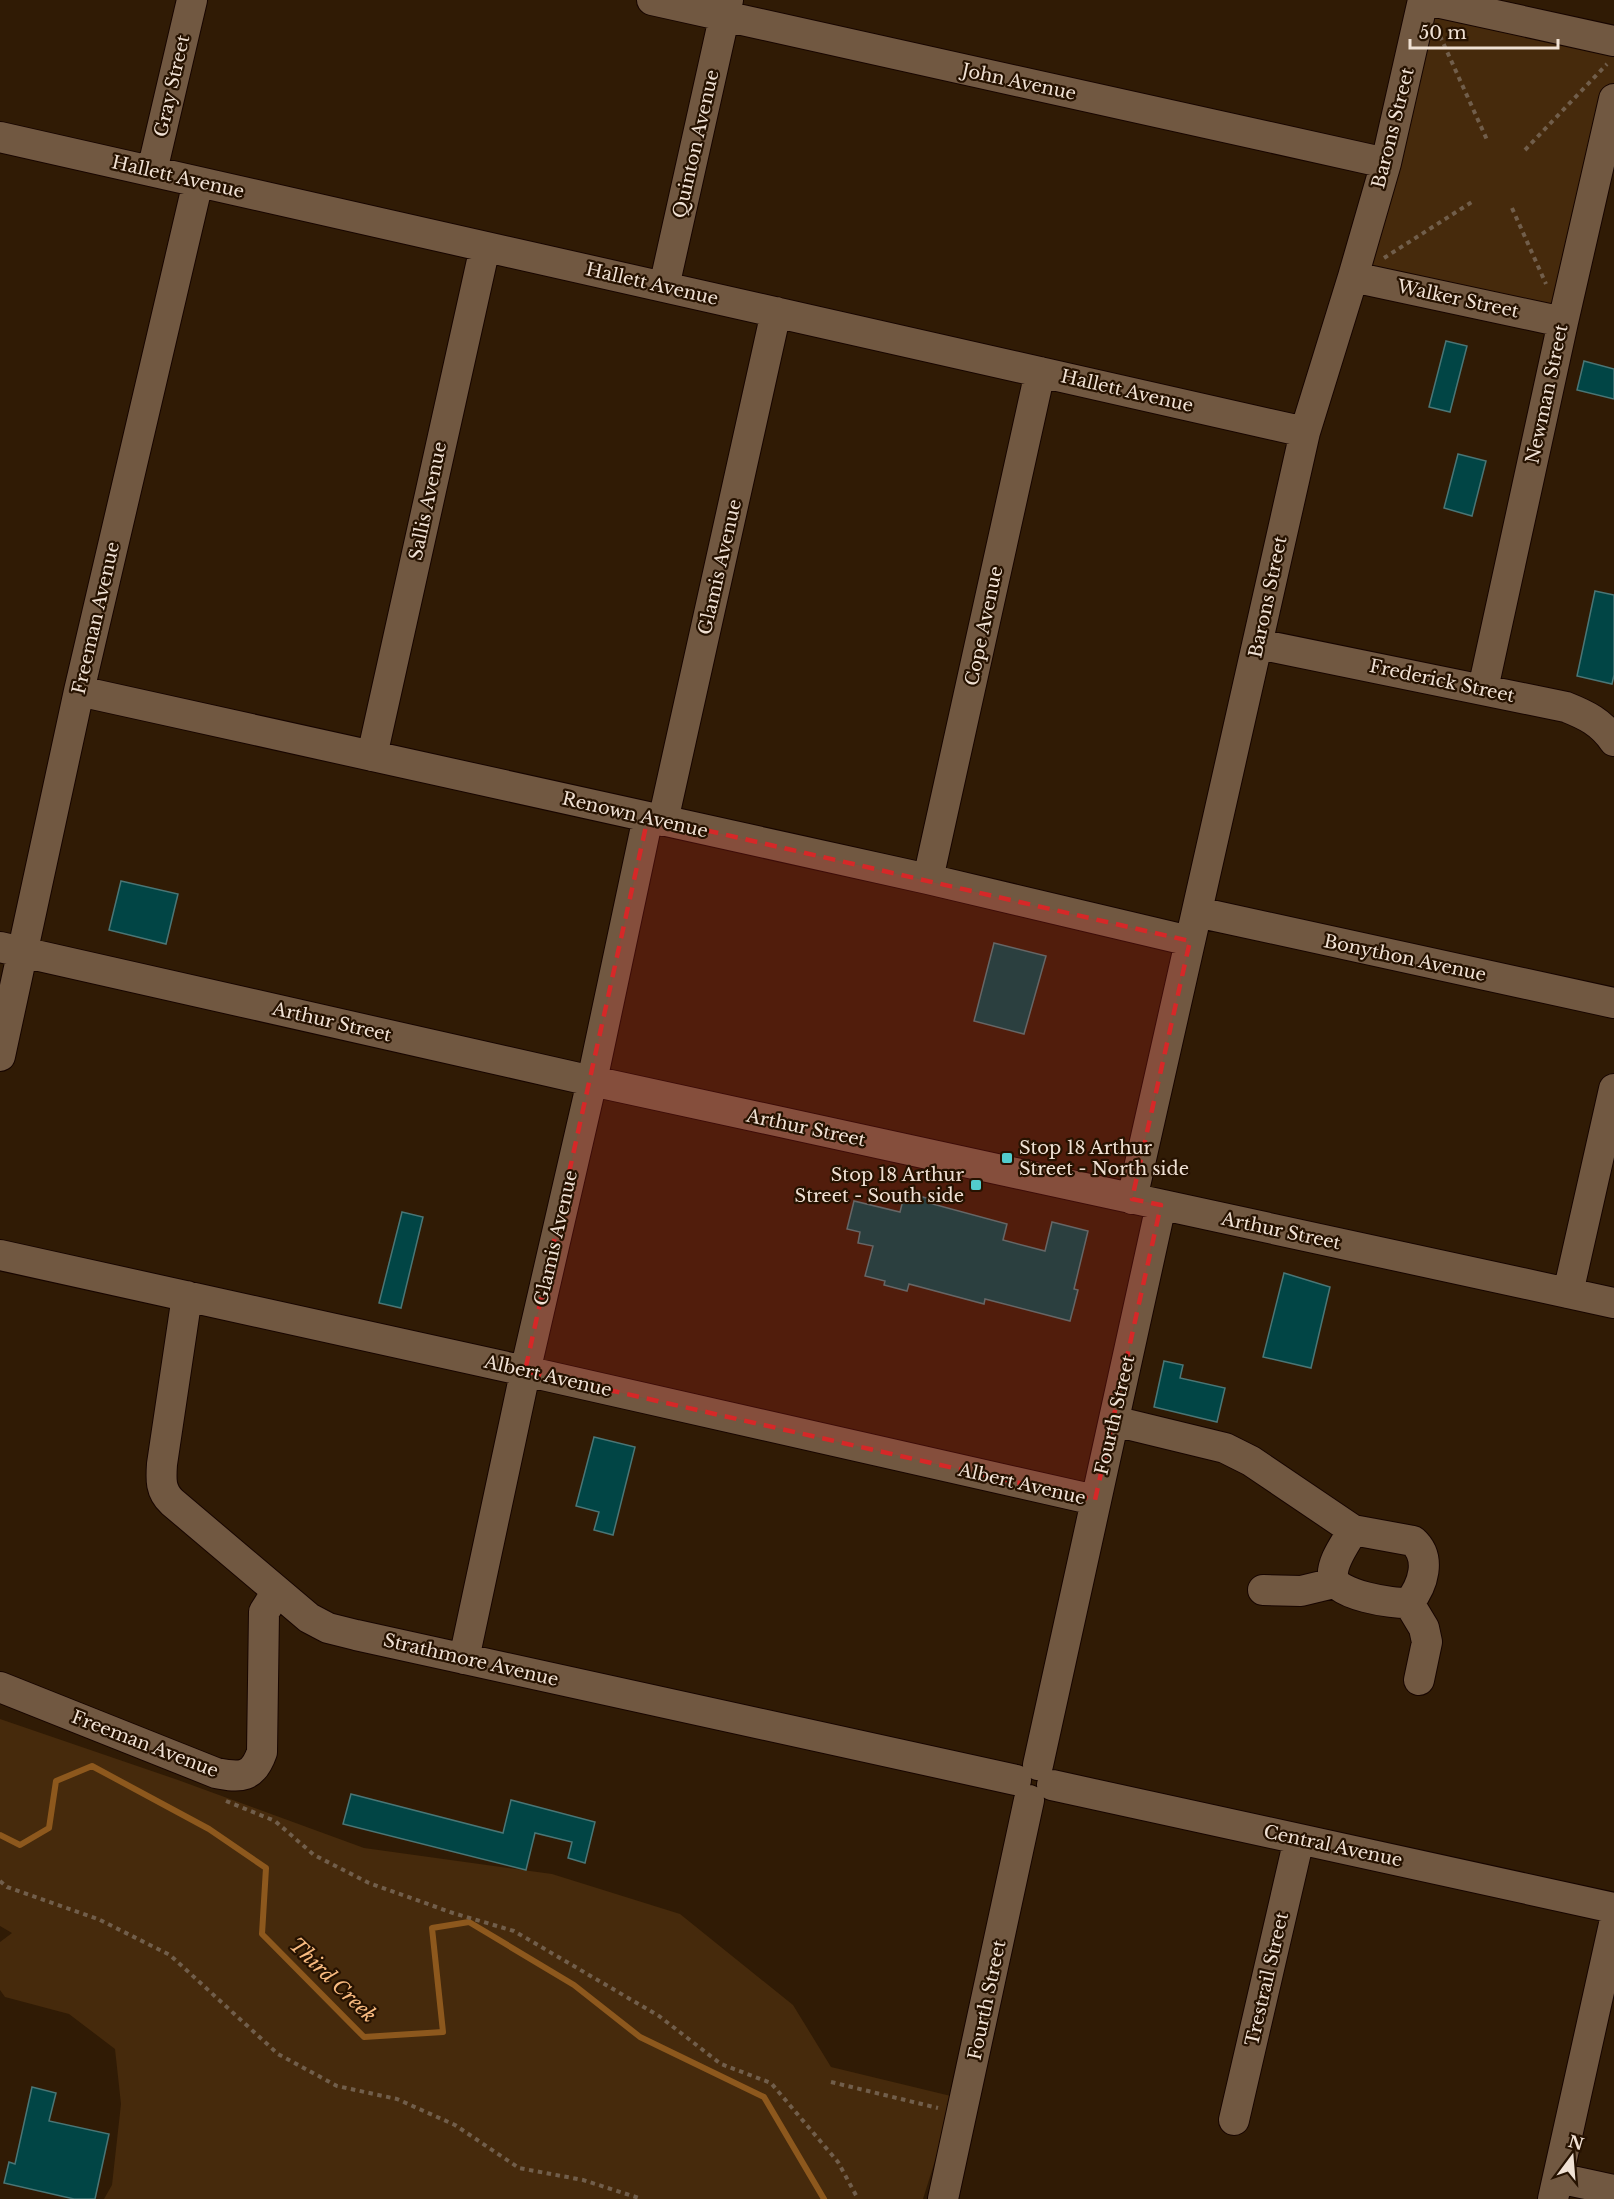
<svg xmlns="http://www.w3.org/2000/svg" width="1614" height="2199" viewBox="0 0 1614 2199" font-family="'Libre Baskerville',serif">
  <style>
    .green { fill: #462a0c }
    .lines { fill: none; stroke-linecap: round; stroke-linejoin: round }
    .stream { stroke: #8d581d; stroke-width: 6 }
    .building { fill: #014545; stroke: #4a7676; stroke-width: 1.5 }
    .minor-casing { stroke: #170500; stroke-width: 32 }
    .path { stroke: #715e4b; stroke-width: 4; stroke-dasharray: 4.5 4.5; stroke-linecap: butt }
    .minor { stroke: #715841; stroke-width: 30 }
    .marked { fill: #d62828; fill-opacity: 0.2; stroke: #d62828; stroke-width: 4.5; stroke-dasharray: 12 8; stroke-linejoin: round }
    .poi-dot { fill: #52cdcd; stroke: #261200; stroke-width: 2 }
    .labels { text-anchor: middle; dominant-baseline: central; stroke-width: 4.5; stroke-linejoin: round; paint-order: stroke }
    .street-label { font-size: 18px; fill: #f0e1d4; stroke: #261200 }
    .poi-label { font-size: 18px; fill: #f0e1d4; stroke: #261200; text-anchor: start }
    .water-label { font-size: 20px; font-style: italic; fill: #f9bb80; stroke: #261200 }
  </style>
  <rect width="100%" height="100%" fill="#301b05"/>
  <path class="green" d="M1423,0L1614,41V99L1563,322L1353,277Z
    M0,1719L178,1780L364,1848L552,1874L680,1914L793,2005L831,2067L955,2097L923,2199H104L112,2185L121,2104L115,2049L69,2014L5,1997L0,1990V1942L12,1933L0,1926Z"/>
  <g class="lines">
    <path class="stream" d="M0,1835L20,1845L49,1828L56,1781L92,1766L209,1829L266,1868L262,1934L364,2037L443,2032L432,1928L469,1922L574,1985L640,2037L764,2097L824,2199"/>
  </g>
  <path class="building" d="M1446,341L1467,346L1450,412L1429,407Z
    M1584,361L1614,369V399L1577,390Z
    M1458,454L1486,461L1472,516L1444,508Z
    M1595,591L1614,595V675L1612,684L1577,676Z
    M121,881L178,894L166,944L109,930Z
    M994,943L1046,956L1024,1034L974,1021Z
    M905,1192L930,1199L929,1203L1007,1224L1003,1240L1045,1251L1052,1222L1088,1231L1074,1289L1078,1290L1070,1321L985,1299L984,1304L909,1284L907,1291L884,1285L885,1281L865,1276L873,1246L858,1243L860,1232L847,1229L854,1201L900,1212Z
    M402,1212L423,1217L401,1308L379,1303Z
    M1284,1273L1330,1287L1311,1368L1263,1357Z
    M1164,1361L1183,1365L1180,1378L1225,1388L1217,1422L1154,1407Z
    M594,1437L635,1447L613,1535L594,1530L599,1512L576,1506Z
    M351,1794L503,1833L511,1800L595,1822L585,1863L568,1858L572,1842L535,1833L526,1870L343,1824Z
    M32,2087L56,2093L49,2121L109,2134L95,2199H74L4,2183L9,2162L15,2164Z"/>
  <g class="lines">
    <g class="minor-casing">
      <path id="minor" d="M652,0L1386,163
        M1427,0L1614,41
        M0,137L1305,432
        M152,171L192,0
        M1353,277L1563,322
        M664,287L728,0
        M1258,644L1566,707C1586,715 1601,722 1614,741
        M1483,689L1563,322L1614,99
        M79,691L928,879L1190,941
        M372,756L485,247
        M663,821L776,312
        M928,879L1040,372
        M1197,912L1614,1003
        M0,947L592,1081L1614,1303
        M0,1056L79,691L198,182
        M1132,1199L1305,432L1353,277L1386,163L1423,0
        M0,1255L525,1371L1095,1500
        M1568,1293L1614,1089
        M187,1296L162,1464C161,1479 160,1491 172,1502L309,1618L328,1628L356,1635L1016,1780
        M1114,1421L1225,1448L1251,1461L1353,1530L1413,1541C1432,1558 1423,1585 1409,1603C1393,1604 1335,1595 1333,1577C1331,1562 1346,1543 1353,1530
        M1263,1590L1301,1591L1334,1583
        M1409,1603L1424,1628L1427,1642L1419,1680
        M464,1659L528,1359L592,1081L648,817
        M0,1687L216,1773C241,1778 253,1778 262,1752L264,1612L277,1591
        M1038,1765L1161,1205
        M1052,1785L1614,1908
        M1234,2120L1299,1839
        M1558,2178L1614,2190
        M943,2199L1029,1800
        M1553,2199L1614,1924"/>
    </g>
    <path class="path" d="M1440,36L1488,142
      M1525,150L1607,64
      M1512,208L1546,284
      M1384,258L1475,200
      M226,1801L275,1821L314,1855L369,1883L453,1913L514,1931L659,2016L721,2064L771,2083L838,2162L858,2199
      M0,1881L7,1887L98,1919L170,1955L278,2054L337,2086L397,2099L455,2125L519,2168L583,2180L642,2199
      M831,2082L938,2108"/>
    <use href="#minor" class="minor"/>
  </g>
  <path class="marked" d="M648,817L1190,941L1132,1199L1161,1205L1095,1500L525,1371Z"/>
  <g class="poi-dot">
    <rect x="1001" y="1152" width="12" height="12" rx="3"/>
    <rect x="970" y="1179" width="12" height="12" rx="3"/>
  </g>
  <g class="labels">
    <g class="street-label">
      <text transform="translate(1019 82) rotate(12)">John Avenue</text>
      <text transform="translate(172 86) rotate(-77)">Gray Street</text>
      <text transform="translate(1393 128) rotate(-76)">Barons Street</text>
      <text transform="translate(696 144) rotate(-77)">Quinton Avenue</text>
      <text transform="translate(178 177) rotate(13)">Hallett Avenue</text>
      <text transform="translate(652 284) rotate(13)">Hallett Avenue</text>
      <text transform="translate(1458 299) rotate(12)">Walker Street</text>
      <text transform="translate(1127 391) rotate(13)">Hallett Avenue</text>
      <text transform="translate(1547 394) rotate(-78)">Newman Street</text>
      <text transform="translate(428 501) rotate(-78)">Sallis Avenue</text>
      <text transform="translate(720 567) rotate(-77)">Glamis Avenue</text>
      <text transform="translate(1268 597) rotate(-78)">Barons Street</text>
      <text transform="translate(96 618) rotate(-77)">Freeman Avenue</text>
      <text transform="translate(984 626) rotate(-78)">Cope Avenue</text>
      <text transform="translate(1442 681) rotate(12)">Frederick Street</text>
      <text transform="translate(635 815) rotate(13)">Renown Avenue</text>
      <text transform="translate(1405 958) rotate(12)">Bonython Avenue</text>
      <text transform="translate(332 1022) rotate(13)">Arthur Street</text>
      <text transform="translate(806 1128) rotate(12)">Arthur Street</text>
      <text transform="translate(1281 1231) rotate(12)">Arthur Street</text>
      <text transform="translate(556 1238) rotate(-77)">Glamis Avenue</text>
      <text transform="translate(548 1376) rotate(13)">Albert Avenue</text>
      <text transform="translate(1115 1415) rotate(-77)">Fourth Street</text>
      <text transform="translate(1022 1484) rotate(13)">Albert Avenue</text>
      <text transform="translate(471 1660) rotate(13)">Strathmore Avenue</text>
      <text transform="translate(145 1744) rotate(21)">Freeman Avenue</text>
      <text transform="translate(1333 1846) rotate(12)">Central Avenue</text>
      <text transform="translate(1267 1979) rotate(-77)">Trestrail Street</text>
      <text transform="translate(987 2000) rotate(-78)">Fourth Street</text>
    </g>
    <g class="poi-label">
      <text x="1019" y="1148">Stop 18 Arthur<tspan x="1019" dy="21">Street - North side</tspan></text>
      <text x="964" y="1175" text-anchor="end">Stop 18 Arthur<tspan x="964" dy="21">Street - South side</tspan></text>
    </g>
    <g class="water-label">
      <text transform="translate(333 1980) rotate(44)">Third Creek</text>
    </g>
  </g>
  <g transform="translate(1572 2157) rotate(16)" stroke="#261200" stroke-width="4.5" paint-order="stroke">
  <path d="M0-4.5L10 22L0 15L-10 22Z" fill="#f0e1d4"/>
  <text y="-9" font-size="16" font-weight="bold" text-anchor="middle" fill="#f0e1d4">N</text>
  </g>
  <path d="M1410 39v9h148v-9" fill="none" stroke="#f0e1d4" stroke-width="3"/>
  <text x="1419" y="39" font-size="18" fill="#f0e1d4" stroke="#261200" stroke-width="4.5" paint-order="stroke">50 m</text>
</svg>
